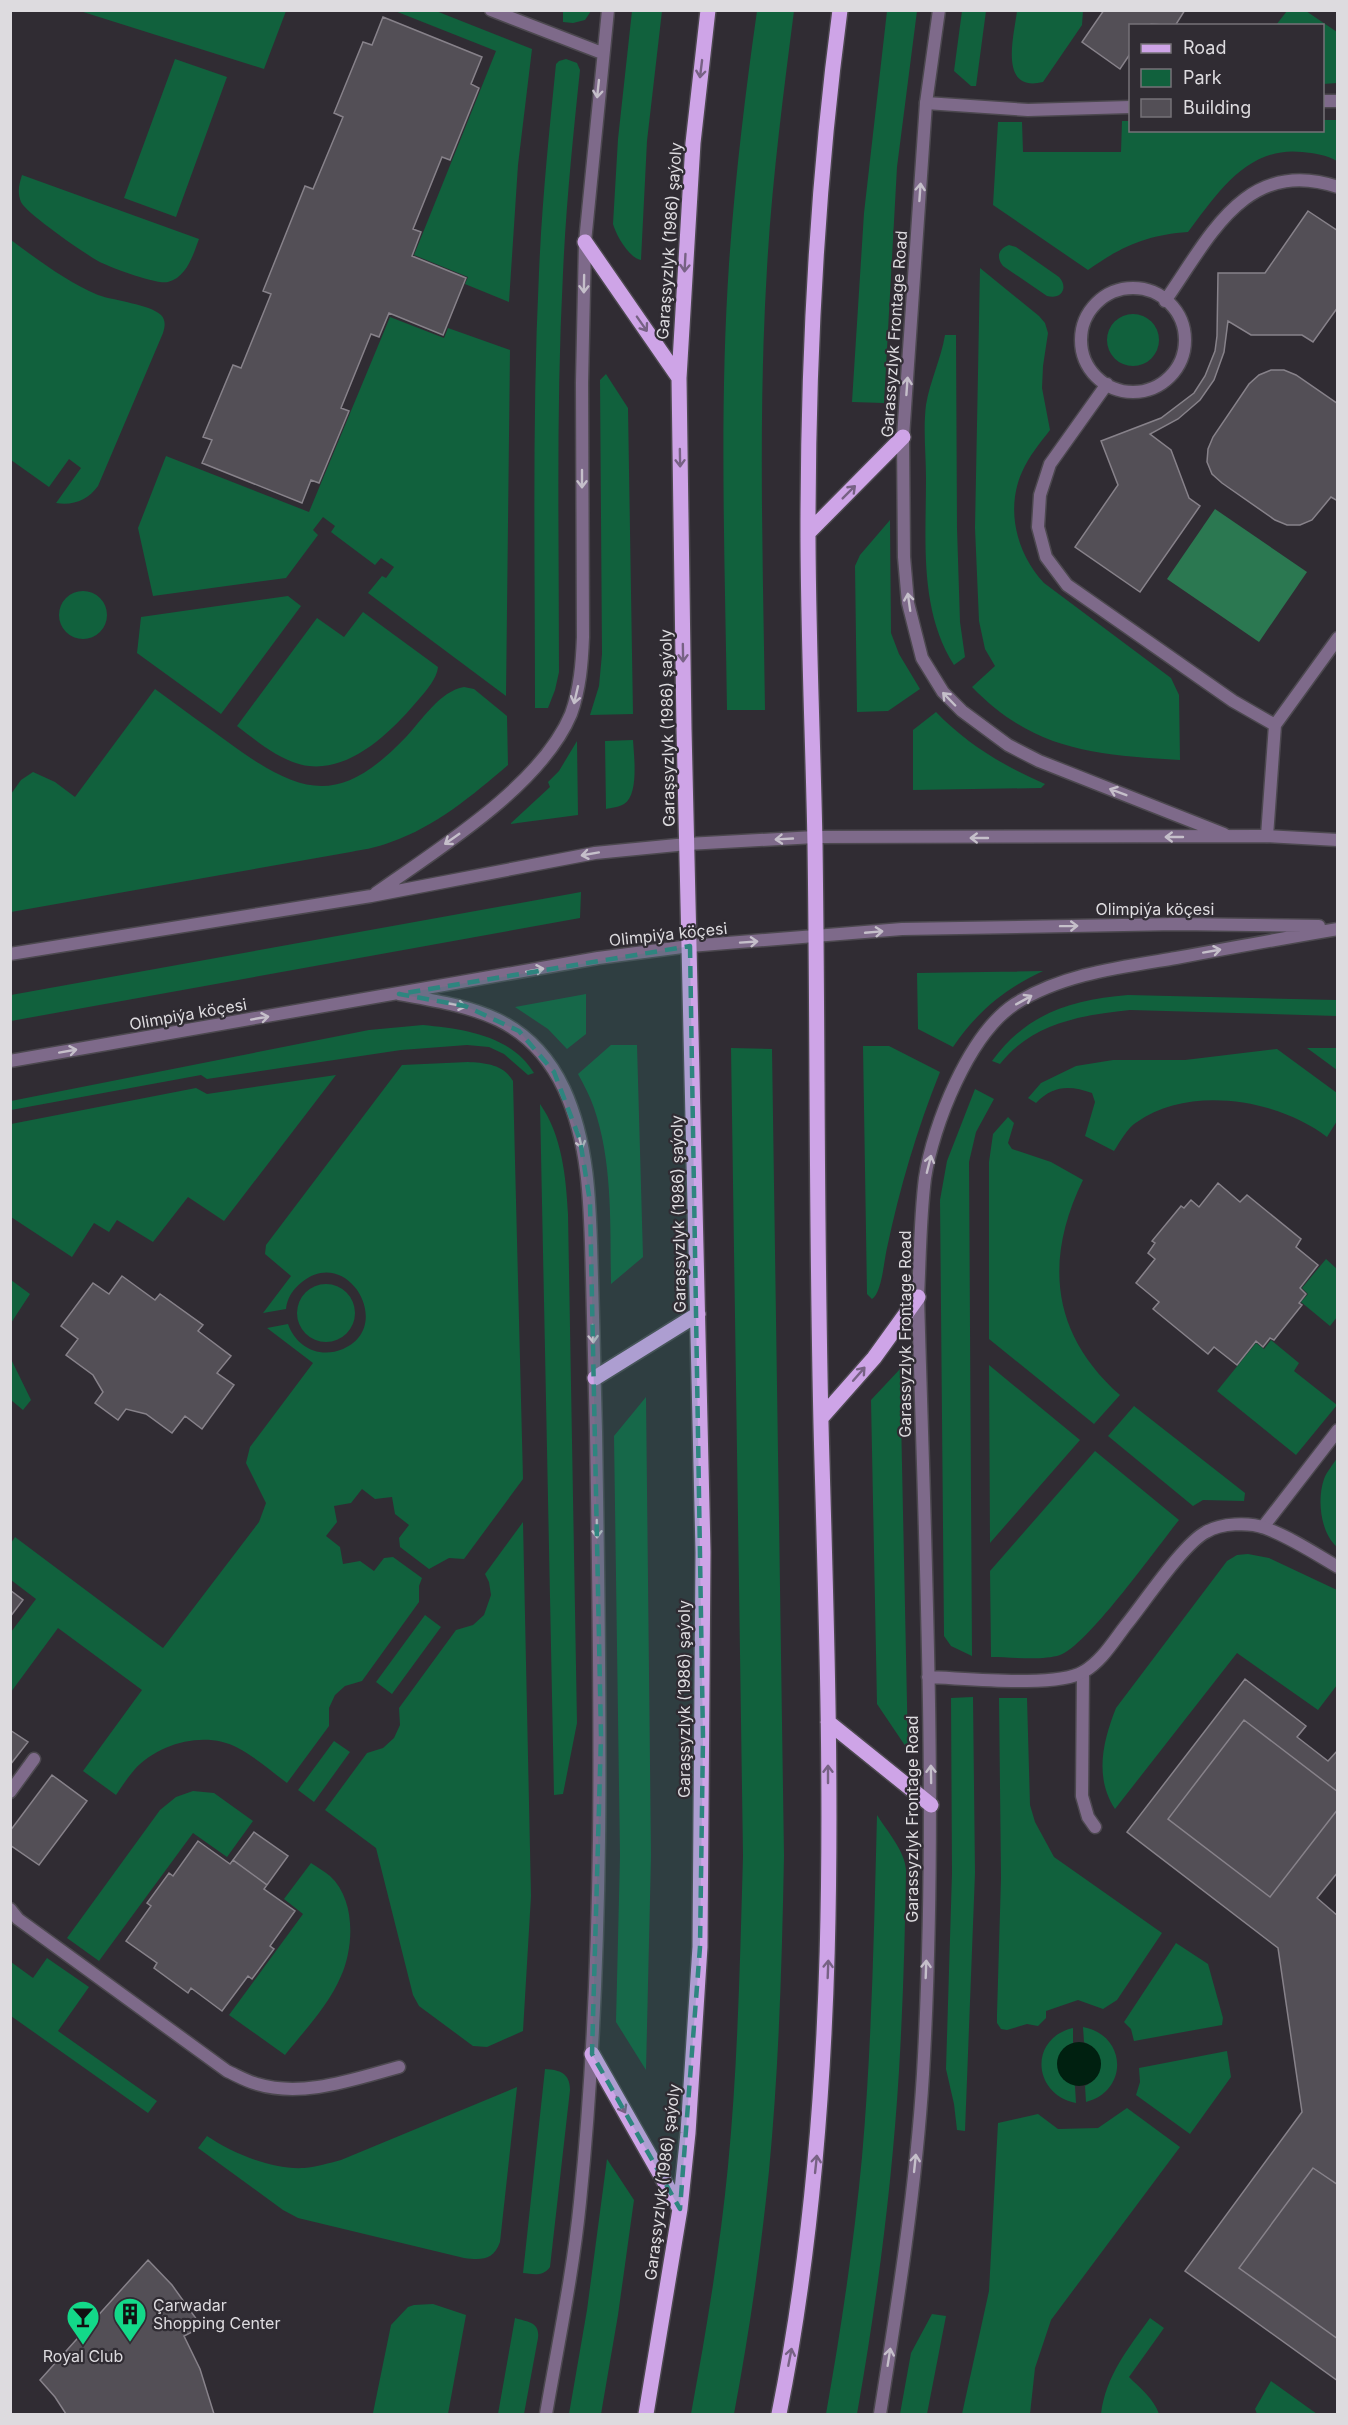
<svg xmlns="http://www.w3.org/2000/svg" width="1348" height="2425" viewBox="0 0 1348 2425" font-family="Inter,sans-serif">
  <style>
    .green { fill: #11613d }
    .forest { fill: #2b7851 }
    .water { fill: #002010 }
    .building { fill: #534f56; stroke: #87828a; stroke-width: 1.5 }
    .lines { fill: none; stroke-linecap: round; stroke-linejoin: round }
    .lane-casing { stroke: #4c484f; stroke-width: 15 }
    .street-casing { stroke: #4c484f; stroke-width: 15 }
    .primary-casing { stroke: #4c484f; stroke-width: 18 }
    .lane { stroke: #7e6a8a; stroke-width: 12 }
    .street { stroke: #7e6a8a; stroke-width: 12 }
    .primary { stroke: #cea4e7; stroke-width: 15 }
    .oneway { stroke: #776284 }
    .oneway2 { stroke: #c5bfca }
    .marked { fill: #2e857f; fill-opacity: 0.2; stroke: #2e857f; stroke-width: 4.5; stroke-dasharray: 12 8; stroke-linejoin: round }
    .labels { text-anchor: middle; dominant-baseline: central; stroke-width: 4.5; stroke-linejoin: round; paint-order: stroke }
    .street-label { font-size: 16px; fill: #dddbdf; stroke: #302c33 }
    .poi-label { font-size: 16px; fill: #dddbdf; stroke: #302c33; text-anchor: start }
  </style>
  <rect width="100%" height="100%" fill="#302c33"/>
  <path class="green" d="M80,11H286L264,69Z
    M395,11H436L532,49L518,165L509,302L465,284L468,277L414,255L496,51Z
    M563,11V10L591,11L585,20L573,23L563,22Z
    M632,11H662L647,141L641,260C629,258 616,235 613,224L618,139Z
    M757,11H794C783,96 772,182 767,268C758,415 763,563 765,710H727C725,562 719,412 729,264C735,179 745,95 757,11Z
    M887,11H917L897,167L884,403L852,402L864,213Z
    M962,11H986L976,86H971L954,71Z
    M1017,11H1083L1082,25L1043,82C998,93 1014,36 1017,11Z
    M1287,11H1306L1337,32V83L1323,84L1322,26L1276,25Z
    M175,59L227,77L176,217L124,198Z
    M566,59L577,63L580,70C573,137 566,205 563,273C556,406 559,539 559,672L555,690L548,708H535C535,563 532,417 539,272C542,202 549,133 556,64L559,61Z
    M1323,120H1337V161C1327,155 1314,153 1302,152C1247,146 1217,194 1188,232C1147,235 1122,246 1088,270L993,205L998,122H1022L1023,152H1121L1122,121H1130V130H1322Z
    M22,175L199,239C193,255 187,277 168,282C157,285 109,267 98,261C84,253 27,214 21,202C17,192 19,185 22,175Z
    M11,240C38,260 67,282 98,295C115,301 149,304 161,315C166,320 165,327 163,333L98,486C88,500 73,506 56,503L81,468L69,459L49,487L11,460Z
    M1009,245L1016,247L1059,277C1069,288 1061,300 1047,296L1003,266C996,257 998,249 1009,245Z
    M980,268L1039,316L1045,323L1048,333L1043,366L1042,388L1050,430C1040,443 1029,456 1022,472C1005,510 1017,554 1044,583L1171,678L1179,695L1180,760C1096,755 1034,751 972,687L995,666L985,649L979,621L975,528Z
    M1107 340a26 26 0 1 1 52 0a26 26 0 1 1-52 0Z
    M390,317L444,338L448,328L510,350L506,696L368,593L382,576L386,578L394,567L381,558L375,565L331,532L335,526L323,517L313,530L318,535L286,578L153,596L138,528L166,456L309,512Z
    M945,335H956L957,528L960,622L965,657L954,665C919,610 926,541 926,478C926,455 923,429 926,405C930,381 941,359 945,335Z
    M606,374L628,408L633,714L590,715L599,686L602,654L600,380Z
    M890,520L891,633L899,654L920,689L888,711L857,712L855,566L860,555Z
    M59 615a24 24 0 1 1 48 0a24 24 0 1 1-48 0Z
    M288,596L301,606L221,714L137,653L141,617Z
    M363,612L438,667C437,678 427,690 419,699C394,729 353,771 309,766C282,763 258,742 237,726L317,618L344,637Z
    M464,687L474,689L507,716L508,765C473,795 435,827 391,842C377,848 360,850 345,853L11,912V794L21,780L33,772L55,782L75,797L155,689C181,708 207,727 232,745C304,797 341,805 406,737C422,720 440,691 464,687Z
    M936,712C968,745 1004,766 1045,784L1041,788L913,790V730Z
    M633,740C634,756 639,795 624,804C619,807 611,808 606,809L605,741Z
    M577,741L578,815L510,824L550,787L548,782L559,771Z
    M581,892L580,918L11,1021V995Z
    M1043,971C1004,989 977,1012 953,1047L918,1029L917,973Z
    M586,994V1034L567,1049L548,1029L515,1007Z
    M1128,995L1337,1000V1016L1130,1010C1082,1015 1032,1023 1000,1064L992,1061C1027,1013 1071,1000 1128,995Z
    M423,1025C463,1029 511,1035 534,1073L528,1075L504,1054L489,1047L467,1045L401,1050L207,1079L201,1075L11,1110V1101L369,1030Z
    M611,1045H637L643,1257L611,1284C610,1226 613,1163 594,1108C590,1096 584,1085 578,1074Z
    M863,1046H889L940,1072C917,1129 900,1187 887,1248C884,1260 882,1293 872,1299L867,1294Z
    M731,1048L772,1049L784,1856C782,1961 779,2066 769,2171C761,2252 749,2334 734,2414H691C706,2332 720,2249 728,2166C738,2063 740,1959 743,1856Z
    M1307,1048H1337V1070Z
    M1277,1049L1337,1093V1121L1327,1137C1278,1099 1189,1085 1137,1122C1127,1128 1120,1142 1114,1151L1085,1136L1095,1102L1092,1093C1070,1085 1053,1085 1036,1103L1028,1098L1041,1083L1076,1066L1113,1060H1185Z
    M468,1062C485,1063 503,1064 513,1081L523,1479L464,1559L449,1558L429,1569L400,1547L399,1538L409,1525L395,1514L392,1497L375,1499L362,1489L351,1503L334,1506L337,1522L326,1536L340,1547L343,1564L360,1561L374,1571L384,1558L393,1557L422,1578L419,1586V1602L362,1681L345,1686L335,1695L329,1708V1726L287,1783C271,1771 255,1757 238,1748C206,1730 159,1743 135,1769C128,1777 122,1786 116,1795L83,1771L142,1690L58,1628L11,1692V1632L36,1599L11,1580V1543L15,1537L163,1648L259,1522L266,1503L246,1463L250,1447L313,1363L267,1328L288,1324C296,1347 319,1359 343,1349C395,1327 348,1245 302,1282C293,1289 287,1298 286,1309L263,1313L291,1276L265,1254L266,1245L402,1065Z
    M336,1075L224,1221L188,1197L153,1242L117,1220L109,1232L94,1223L72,1257L11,1217V1124L196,1088L207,1094Z
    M975,1089L994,1099L976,1132L969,1162L972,1656L951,1646L944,1636L940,1200L947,1161Z
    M540,1104C562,1135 566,1177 568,1214L577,1723L563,1794L554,1795Z
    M1008,1117L1014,1123L1008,1143L1012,1149L1051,1162L1083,1180C1044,1260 1051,1334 1120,1395L1094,1424L989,1339V1162L993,1134Z
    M1326,1259L1337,1269V1317L1330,1326L1301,1302L1308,1294L1302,1288Z
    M11,1280L30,1294L11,1323Z
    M297 1313a29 29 0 1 1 58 0a29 29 0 1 1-58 0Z
    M1271,1340L1299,1363L1294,1371L1337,1405L1296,1455L1217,1391L1256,1343L1264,1349Z
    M10,1357L31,1400L23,1410L11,1400Z
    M989,1365L1080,1440L990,1543Z
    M900,1369L908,1750L877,1704L871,1400Z
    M646,1397L651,1856L646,2070L616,2022L620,1856L614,1436Z
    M1134,1406L1245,1493L1244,1501L1203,1500L1193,1506L1108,1436Z
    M1095,1451L1179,1520C1158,1546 1087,1646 1060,1655C1042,1661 1011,1657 991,1657L990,1571Z
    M1337,1458V1547C1320,1532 1317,1499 1324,1479C1327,1471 1333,1465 1337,1458Z
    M523,1522L531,1896L523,2031L487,2047L473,2046L419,2006L413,1995L376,1848L325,1810L367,1753L383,1748L394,1738L400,1725L399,1708L456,1630L473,1625L484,1615L491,1595L489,1582L485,1574Z
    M1248,1554L1269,1558L1337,1590V1685L1318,1710L1237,1653L1115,1809C1094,1777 1103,1741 1116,1708L1227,1561L1237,1555Z
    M425,1615L441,1627L392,1694L376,1682Z
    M973,1697L975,1873L965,2131L957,2130L954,2104L946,2069L952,1873L951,1698Z
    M999,1698H1027L1030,1805L1035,1822L1054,1857L1162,1933L1117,2000L1103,2009L1078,2000L1046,2011V2018L1038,2026L1027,2024L1007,2030L1001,2029L997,2023V2014L1001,1878Z
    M334,1741L350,1752L314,1802L298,1790Z
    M193,1791L214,1793L253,1821L227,1857L193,1833L99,1961L67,1938L160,1810L176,1797Z
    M877,1815C887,1831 905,1851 906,1870C905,1937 903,2004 899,2071C892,2186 877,2301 857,2414H826C841,2329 854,2243 862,2157C872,2043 874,1929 877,1815Z
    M311,1863C317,1867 324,1871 330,1876C356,1900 354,1947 341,1976C329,2005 304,2031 285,2055L229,2015L303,1914L284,1899Z
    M1176,1943L1208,1964L1223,2018L1222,2025L1134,2041L1131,2029L1124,2022Z
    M47,1958L89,1987L58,2031L157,2101L148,2113L11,2016V1962L33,1978Z
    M1083,2027C1127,2035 1129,2091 1086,2102L1085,2086C1106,2076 1105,2051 1084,2042Z
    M1073,2028V2043L1067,2046L1059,2056L1075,2086L1076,2103C1032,2094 1029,2038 1073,2028Z
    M1227,2051L1231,2077L1190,2134L1136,2095L1140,2082L1139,2068Z
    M545,2069C560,2070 570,2073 570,2090L550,2267C543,2277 533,2274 523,2273Z
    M517,2087L500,2242C493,2261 481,2260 464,2258L298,2218L283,2210L198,2148L207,2136C232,2153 272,2170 304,2168C317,2167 329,2163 341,2160Z
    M1127,2108L1180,2147L1051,2320L1035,2368L1030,2414H962L989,2291L998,2123L1038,2114L1058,2129L1098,2128Z
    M607,2159L634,2200L618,2315L601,2414H569L587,2310Z
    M433,2304L466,2315L448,2414L373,2413L391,2325L408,2307L414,2305Z
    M932,2314L946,2316L927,2414H900L911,2353Z
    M515,2318C528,2322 540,2322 538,2338L524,2414H498Z
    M1150,2318L1164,2328L1129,2377C1140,2388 1154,2399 1159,2414H1101C1106,2375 1128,2349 1150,2318Z
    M1271,2381L1317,2414H1257L1255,2409Z"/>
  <path class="forest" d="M1215,509L1307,572L1259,642L1167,579Z"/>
  <path class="water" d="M1057 2064a22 22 0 1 1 44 0a22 22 0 1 1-44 0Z"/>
  <path class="building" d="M1104,10H1185L1175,26L1151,24L1150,26H1130V54L1120,69L1082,42Z
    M383,17L482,57L471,84L479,88L450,160L442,157L413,229L421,232L412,256L466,278L443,335L389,313L379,337L371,334L341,408L349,411L319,483L311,480L302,503L202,463L212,440L203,437L233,365L241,368L271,294L263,291L305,186L313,189L343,117L334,113L363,42L372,45Z
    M1308,211L1338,231V307L1313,342L1302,335H1251L1228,321L1224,352L1214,380L1200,400L1178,419L1150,434L1171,450L1189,498L1200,506L1140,592L1075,547L1118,485L1101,441L1161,418L1194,393L1205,376L1215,351L1217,336L1218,273H1265Z
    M1271,370H1284L1296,375L1338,404V499L1336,500L1331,497L1312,520L1300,525H1287L1275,520L1222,483L1212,474L1207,462L1208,449L1213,437L1249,384L1259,375Z
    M1218,1183L1240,1202L1247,1195L1301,1239L1296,1247L1318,1265L1300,1288L1306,1294L1299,1303L1302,1305L1274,1340L1270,1338L1263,1347L1256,1341L1237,1365L1214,1347L1208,1354L1153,1309L1159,1302L1136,1283L1155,1259L1148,1253L1155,1243L1152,1241L1181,1206L1184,1208L1191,1200L1199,1207Z
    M122,1276L155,1300L160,1294L203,1325L198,1331L231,1356L217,1373L234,1385L202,1429L185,1416L172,1433L146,1414L126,1409L118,1420L95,1403L103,1392L93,1375L66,1355L78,1339L61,1326L93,1283L109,1294Z
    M10,1590L23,1600L10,1617Z
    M1245,1679L1306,1726L1297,1737L1328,1761L1338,1750V1872L1317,1898L1338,1916V2381L1185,2271L1302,2112L1278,1948L1127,1832Z
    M1244,1720L1338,1792V1809L1270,1897L1168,1819Z
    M10,1730L28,1742L10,1765Z
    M52,1775L87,1801L39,1865L10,1845V1831Z
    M254,1832L288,1856L267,1885L233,1860Z
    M198,1841L230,1864L233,1860L267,1885L264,1889L295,1911L270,1946L274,1949L252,1979L248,1976L222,2011L191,1988L188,1993L154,1968L157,1963L126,1941L151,1906L147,1903L169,1873L173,1876Z
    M1313,2168L1338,2185V2339L1239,2268Z
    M148,2260L172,2285L202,2327L184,2336L200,2369L214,2414H66L55,2397L40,2380Z"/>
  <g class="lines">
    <g class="lane-casing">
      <path id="lane" d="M1322,101H1338
        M926,103L1028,110L1130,107
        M1081 340a52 52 0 1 1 104 0a52 52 0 1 1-104 0Z
        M1165,301C1210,237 1245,156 1338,187
        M1107,384L1050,464L1040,495L1038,527L1046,557L1067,585L1233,701L1275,725L1338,638
        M1267,836L1275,725
        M1263,1527L1338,1430
        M1083,1672L1082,1796L1088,1817L1095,1827
        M10,1792L34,1759
        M10,1909L18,1919L227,2071C236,2075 246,2081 257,2084C303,2098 354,2079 399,2067"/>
    </g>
    <g class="street-casing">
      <path id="street" d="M491,10L602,53
        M939,10L926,103L903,437L904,557L908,603L922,658L943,692L962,711L1008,745L1039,761L1224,834
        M376,893C438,849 541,786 571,714C580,689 582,663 583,637L582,383L585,242L608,10
        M10,954L371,896L595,853L687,844L815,837L1267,836L1338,840
        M399,994C471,1007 529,1015 564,1089C591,1148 590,1214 592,1278C593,1329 595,1381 596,1432C600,1689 606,1946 580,2202C573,2273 558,2344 546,2414
        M10,1061L598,958L690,946L902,929L1177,924L1319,926
        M928,1677C963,1678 1056,1688 1083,1672C1101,1662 1113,1642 1126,1625C1144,1603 1183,1544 1206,1532C1221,1523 1249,1522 1265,1528C1290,1537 1314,1553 1338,1567
        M880,2414C898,2301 916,2188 923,2074C938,1815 925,1555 918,1297C920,1257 920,1218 925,1178C933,1125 969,1034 1015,1004C1062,974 1122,967 1176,958C1230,948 1284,938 1338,929"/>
    </g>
    <g class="primary-casing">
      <path id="primary" d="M585,242L679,378
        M808,533L903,437
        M595,1378L698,1314
        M821,1418L874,1358L918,1297
        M828,1722L931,1805
        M592,2054L680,2209
        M646,2414L680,2209L688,2133L700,1947L703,1552L684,729L679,378L693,143L708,10
        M779,2414C842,2101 831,1780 822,1462C816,1256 818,1050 815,844C813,739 808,634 808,530C808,356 817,182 840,10"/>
    </g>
    <use href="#lane" class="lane"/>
    <use href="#street" class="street"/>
    <use href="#primary" class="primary"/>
  </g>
  <defs><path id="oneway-shaft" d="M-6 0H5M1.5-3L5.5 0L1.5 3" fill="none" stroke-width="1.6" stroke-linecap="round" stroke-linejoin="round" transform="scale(1.5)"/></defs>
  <g class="oneway">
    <use href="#oneway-shaft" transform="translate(701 69) rotate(97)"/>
    <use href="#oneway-shaft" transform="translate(685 263) rotate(93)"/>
    <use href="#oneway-shaft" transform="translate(642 324) rotate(55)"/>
    <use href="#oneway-shaft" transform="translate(680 458) rotate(89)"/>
    <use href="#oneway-shaft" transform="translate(849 492) rotate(-45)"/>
    <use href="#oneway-shaft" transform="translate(683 653) rotate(89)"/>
    <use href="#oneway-shaft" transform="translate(859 1374) rotate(-49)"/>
    <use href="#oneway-shaft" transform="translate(828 1774) rotate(-90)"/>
    <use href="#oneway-shaft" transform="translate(828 1969) rotate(-88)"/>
    <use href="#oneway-shaft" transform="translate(621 2105) rotate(61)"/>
    <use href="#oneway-shaft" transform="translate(816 2164) rotate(-84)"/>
    <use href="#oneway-shaft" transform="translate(790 2357) rotate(-79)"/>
  </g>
  <g class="oneway2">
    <use href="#oneway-shaft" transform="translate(598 89) rotate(96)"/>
    <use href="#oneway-shaft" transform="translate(920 192) rotate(-86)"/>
    <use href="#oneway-shaft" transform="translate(584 284) rotate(91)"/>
    <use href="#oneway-shaft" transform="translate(907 386) rotate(-86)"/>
    <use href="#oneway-shaft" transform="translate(582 479) rotate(90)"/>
    <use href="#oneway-shaft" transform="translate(909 602) rotate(-98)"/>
    <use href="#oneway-shaft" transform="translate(576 695) rotate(103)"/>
    <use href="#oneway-shaft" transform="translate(949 699) rotate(-134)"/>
    <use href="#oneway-shaft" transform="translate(1118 792) rotate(-159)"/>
    <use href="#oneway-shaft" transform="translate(1174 837) rotate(180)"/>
    <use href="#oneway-shaft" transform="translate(979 838) rotate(180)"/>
    <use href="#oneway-shaft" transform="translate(452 839) rotate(145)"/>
    <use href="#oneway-shaft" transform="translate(784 839) rotate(177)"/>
    <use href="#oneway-shaft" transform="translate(590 854) rotate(170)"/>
    <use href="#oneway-shaft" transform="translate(1069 926) rotate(-1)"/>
    <use href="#oneway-shaft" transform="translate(874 932) rotate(-5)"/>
    <use href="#oneway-shaft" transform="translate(749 942) rotate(-4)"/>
    <use href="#oneway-shaft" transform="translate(1212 951) rotate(-10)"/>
    <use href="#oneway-shaft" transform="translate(535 970) rotate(-10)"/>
    <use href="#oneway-shaft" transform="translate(1024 1000) rotate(-29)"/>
    <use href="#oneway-shaft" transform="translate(457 1005) rotate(11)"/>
    <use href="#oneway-shaft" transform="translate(260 1018) rotate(-10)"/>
    <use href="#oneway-shaft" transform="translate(68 1051) rotate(-10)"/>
    <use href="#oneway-shaft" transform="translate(580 1140) rotate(76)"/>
    <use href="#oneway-shaft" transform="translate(929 1164) rotate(-76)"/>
    <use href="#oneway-shaft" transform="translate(593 1334) rotate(88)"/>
    <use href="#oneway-shaft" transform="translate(597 1529) rotate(89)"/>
    <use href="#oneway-shaft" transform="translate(931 1774) rotate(-91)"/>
    <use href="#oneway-shaft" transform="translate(926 1969) rotate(-88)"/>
    <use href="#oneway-shaft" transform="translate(915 2163) rotate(-84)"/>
    <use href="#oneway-shaft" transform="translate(889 2357) rotate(-81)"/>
  </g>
  <path class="marked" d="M690,946L703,1738L700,1947L680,2209L592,2054L601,1736L590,1202L580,1140L554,1072L519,1031L465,1006L399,994Z"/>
  <defs>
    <g id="building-pin" transform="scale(1.725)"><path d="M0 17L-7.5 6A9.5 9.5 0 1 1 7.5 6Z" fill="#13d989" stroke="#302c33"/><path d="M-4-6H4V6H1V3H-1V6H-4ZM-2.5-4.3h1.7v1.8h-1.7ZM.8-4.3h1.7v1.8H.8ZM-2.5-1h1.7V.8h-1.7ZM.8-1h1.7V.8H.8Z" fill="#111"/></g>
    <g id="bar-pin" transform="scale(1.725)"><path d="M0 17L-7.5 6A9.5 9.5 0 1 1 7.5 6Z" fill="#13d989" stroke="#302c33"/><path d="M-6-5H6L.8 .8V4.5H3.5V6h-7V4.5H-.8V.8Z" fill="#111"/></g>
  </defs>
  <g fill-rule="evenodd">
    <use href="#building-pin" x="130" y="2314"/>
    <use href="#bar-pin" x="83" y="2317"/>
  </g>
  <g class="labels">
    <g class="street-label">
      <text transform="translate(669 241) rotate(-86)">Garaşsyzlyk (1986) şaýoly</text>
      <text transform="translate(894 334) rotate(-86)">Garassyzlyk Frontage Road</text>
      <text transform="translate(667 728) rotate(-91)">Garaşsyzlyk (1986) şaýoly</text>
      <text x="1155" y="909">Olimpiýa köçesi</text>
      <text transform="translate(668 934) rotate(-6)">Olimpiýa köçesi</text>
      <text transform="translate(188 1014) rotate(-10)">Olimpiýa köçesi</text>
      <text transform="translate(678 1214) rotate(-91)">Garaşsyzlyk (1986) şaýoly</text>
      <text transform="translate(905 1334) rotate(-90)">Garassyzlyk Frontage Road</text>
      <text transform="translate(684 1699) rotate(-90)">Garaşsyzlyk (1986) şaýoly</text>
      <text transform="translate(912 1819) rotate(-90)">Garassyzlyk Frontage Road</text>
      <text transform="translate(662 2182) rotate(-83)">Garaşsyzlyk (1986) şaýoly</text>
    </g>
    <g class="poi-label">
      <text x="153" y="2305">Çarwadar<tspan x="153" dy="18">Shopping Center</tspan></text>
      <text x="83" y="2356" text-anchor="middle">Royal Club</text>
    </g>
  </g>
  <rect width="1348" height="2425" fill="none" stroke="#dddbdf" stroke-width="24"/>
  <rect x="1129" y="24" width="195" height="108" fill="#302c33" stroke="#757278" stroke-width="1.5"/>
  <rect x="1141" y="44" width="30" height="9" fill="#cea4e7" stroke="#757278" stroke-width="1.5"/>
  <text x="1183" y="54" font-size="18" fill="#dddbdf">Road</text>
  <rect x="1141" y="69" width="30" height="18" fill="#11613d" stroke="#757278" stroke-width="1.5"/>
  <text x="1183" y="84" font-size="18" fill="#dddbdf">Park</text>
  <rect x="1141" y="99" width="30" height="18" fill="#534f56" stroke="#757278" stroke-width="1.5"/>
  <text x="1183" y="114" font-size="18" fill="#dddbdf">Building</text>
</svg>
